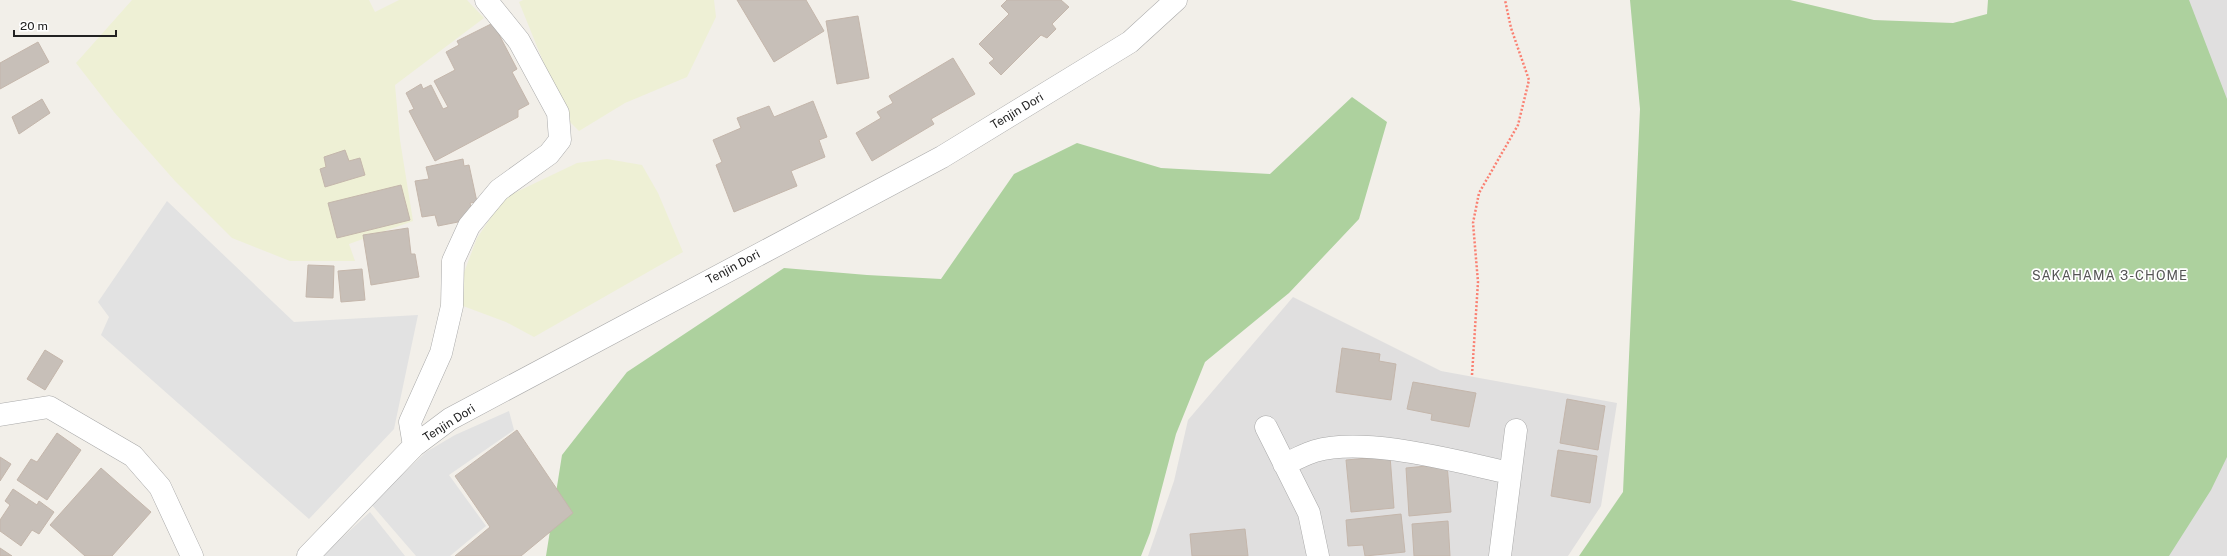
<svg xmlns="http://www.w3.org/2000/svg" width="2227" height="556" viewBox="0 0 2227 556" font-family="'Public Sans',sans-serif">
  <style>
    .residential { fill: #e0dfdf }
    .farmland { fill: #eef0d5 }
    .forest { fill: #add19e }
    .parking { fill: #e2e2e2 }
    .building { fill: #c7bfb8; stroke: #c4b6ab }
    .lines { fill: none; stroke-linecap: round; stroke-linejoin: round }
    .minor-casing { stroke: #a9a9a9; stroke-width: 23 }
    .path { stroke: #fa8072; stroke-width: 2.5; stroke-dasharray: 2 2; stroke-linecap: butt }
    .minor { stroke: #fff; stroke-width: 22 }
    .labels { text-anchor: middle; dominant-baseline: central; stroke-width: 3.5; stroke-linejoin: round; paint-order: stroke }
    .street-label { font-size: 12px; fill: #222; stroke: #fff }
    .neighbourhood-label { font-size: 13px; letter-spacing: 1px; fill: #555; stroke: #fff }
  </style>
  <rect width="100%" height="100%" fill="#f2efe9"/>
  <path class="residential" d="M2167,0H2227V136Z
    M1293,297L1441,371L1617,403L1601,506L1568,556H1148L1174,481L1188,420Z
    M2227,418V556H2149Z"/>
  <path class="farmland" d="M132,0H369L375,12L399,0H467L484,18L395,85L400,140L413,221L349,244L355,261H290L232,238L175,181L114,112L76,63Z
    M523,0H714L716,17L687,77L625,103L579,131L566,118L519,2Z
    M607,159L642,165L658,193L683,252L534,337L506,322L463,306L460,283L477,238L504,198L577,163Z"/>
  <path class="forest" d="M1630,0H1790L1874,20L1953,23L1987,14L1988,0H2189L2227,99V457L2211,490L2169,556H1579L1623,492L1640,109Z
    M1352,97L1387,122L1359,219L1289,293L1205,362L1176,434L1150,533L1141,556H546L562,455L627,372L784,268L867,275L941,279L1014,174L1077,143L1161,168L1270,174Z"/>
  <path class="parking" d="M167,201L294,322L418,315L394,429L309,519L101,335L109,317L98,302Z
    M509,411L514,430L449,475L486,526L450,556H416L371,504L426,452L455,435Z
    M370,512L405,556H322Z"/>
  <path class="building" d="M737,0H806L824,31L774,62Z
    M1007,0H1061L1069,7L1052,24L1056,29L1047,38L1041,35L1001,75L989,63L994,59L979,44L1009,14L1001,6Z
    M858,16L869,78L837,84L826,21Z
    M493,23L517,69L512,72L529,104L518,110V117L435,161L409,111L414,109L406,93L421,84L423,89L431,85L443,109L448,107L434,81L455,70L446,52L459,45L457,41Z
    M38,42L49,62L0,89V63Z
    M953,58L975,94L931,119L934,124L872,161L856,133L881,118L877,112L893,103L889,96Z
    M42,99L50,113L19,134L12,117Z
    M813,101L827,137L819,140L825,157L791,171L797,186L734,212L716,165L722,162L713,140L741,128L737,118L769,106L774,117Z
    M345,150L349,161L360,158L365,175L325,187L320,169L326,167L324,157Z
    M463,159L464,166L469,165L477,202L470,203L471,207L458,222L438,226L435,215L422,217L415,181L429,179L426,167Z
    M401,185L410,220L337,238L328,203Z
    M408,228L411,254H415L419,277L371,285L363,235Z
    M308,265L334,266L333,298L306,297Z
    M362,269L365,300L341,302L338,271Z
    M1342,348L1380,354L1379,361L1396,364L1391,400L1336,392Z
    M45,350L63,361L45,390L27,379Z
    M1413,382L1476,393L1469,427L1431,420L1432,414L1407,409Z
    M1567,399L1605,406L1598,450L1560,443Z
    M517,430L573,513L521,556H455L490,527L455,476Z
    M57,433L81,450L47,500L17,480L31,459L37,462Z
    M1558,450L1597,456L1590,503L1551,496Z
    M1390,456L1394,508L1351,512L1346,460Z
    M0,457L11,464L0,481Z
    M1447,464L1451,512L1409,516L1406,468Z
    M101,468L151,512L112,556H85L50,525Z
    M13,489L37,505L39,501L54,512L39,534L32,530L21,546L0,531V520L10,505L5,501Z
    M1401,514L1405,552L1365,556L1363,545L1348,546L1346,520Z
    M1448,521L1450,556H1414L1412,524Z
    M1245,529L1248,556H1192L1190,534Z
    M0,548L12,556H0Z"/>
  <g class="lines">
    <g class="minor-casing">
      <path id="minor" d="M0,415L49,407L133,456L160,487L192,556
        M1266,427L1309,513L1318,556
        M414,446L410,422L441,353L452,306L453,261L469,226L499,190L549,154L560,140L558,113L519,41L486,0
        M1284,464C1295,460 1305,454 1315,451C1366,436 1458,462 1510,473
        M308,556L414,446L450,419L942,157L1130,42L1176,0
        M1500,556L1516,430"/>
    </g>
    <path class="path" d="M1472,375L1478,282L1473,223L1479,193L1518,125L1529,80L1511,28L1505,0"/>
    <use href="#minor" class="minor"/>
  </g>
  <g class="labels">
    <g class="street-label">
      <text transform="translate(1017 111) rotate(-31)">Tenjin Dori</text>
      <text transform="translate(733 267) rotate(-28)">Tenjin Dori</text>
      <text transform="translate(449 423) rotate(-32)">Tenjin Dori</text>
    </g>
    <g class="neighbourhood-label">
      <text x="2110" y="275">SAKAHAMA 3-CHOME</text>
    </g>
  </g>
  <path d="M14 30v6h102v-6" fill="none" stroke="#222222" stroke-width="2"/>
  <text x="20" y="30" font-size="12" fill="#222222" stroke="#ffffff" stroke-width="3" paint-order="stroke">20 m</text>
</svg>
